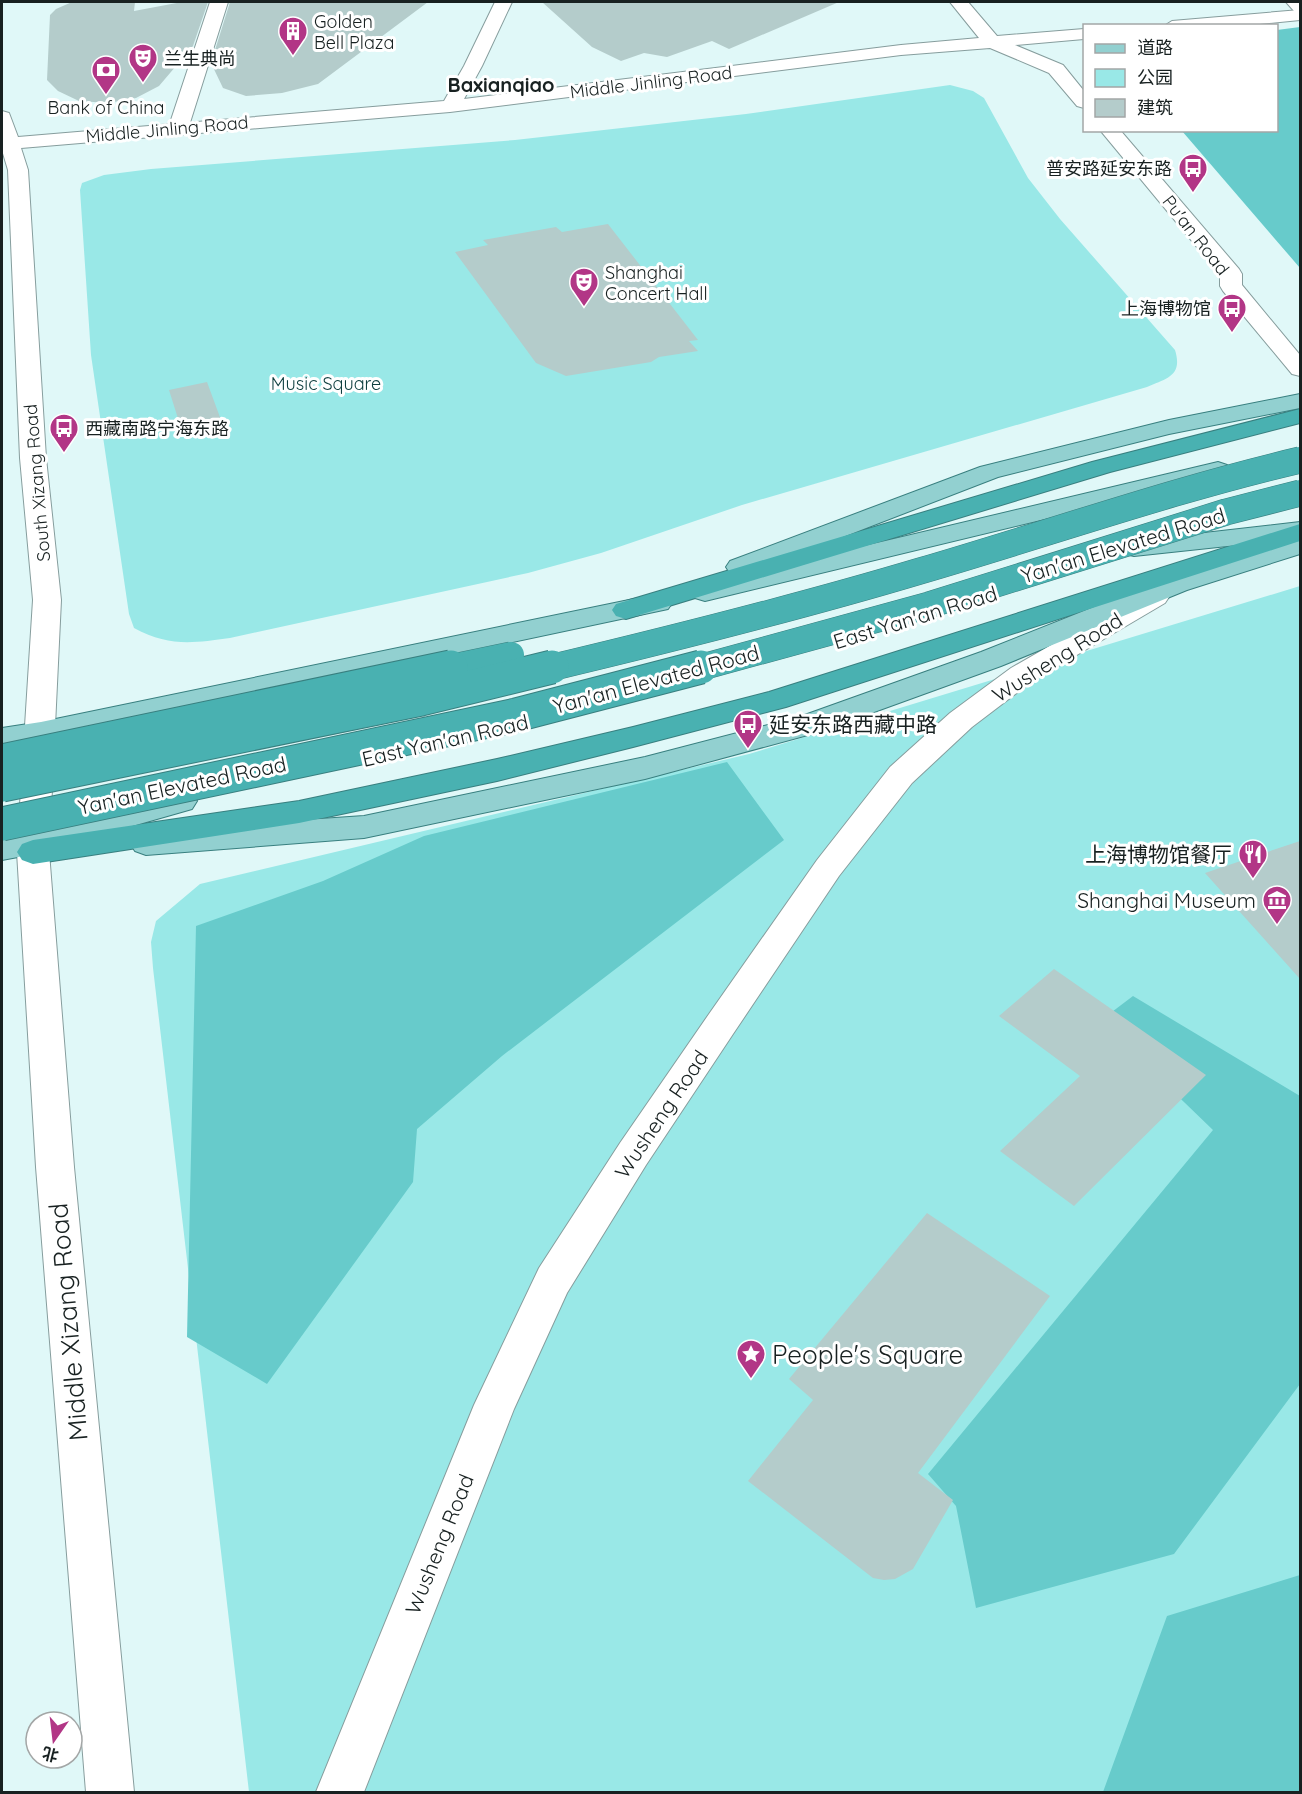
<svg xmlns="http://www.w3.org/2000/svg" width="1302" height="1794" viewBox="0 0 1302 1794" font-family="Quicksand,'Noto Sans SC',sans-serif">
  <style>
    .green { fill: #99e8e7 }
    .forest { fill: #67cbcb }
    .building { fill: #b4cccb }
    .lines { fill: none; stroke-linecap: round; stroke-linejoin: round }
    .street-casing { stroke: #869d9d; stroke-width: 2 }
    .secondary-casing { stroke: #869d9d; stroke-width: 2 }
    .primary-casing { stroke: #387f7f; stroke-width: 2 }
    .highway-casing { stroke: #387f7f; stroke-width: 2 }
    .street { fill: #fff; fill-rule: evenodd }
    .secondary { fill: #fff; fill-rule: evenodd }
    .primary { fill: #92d0d0; fill-rule: evenodd }
    .highway { fill: #49b1b1; fill-rule: evenodd }
    .highway-bridge-far1-casing { stroke: #387f7f; stroke-width: 27; stroke-linecap: butt }
    .highway-bridge-casing { stroke: #387f7f; stroke-width: 35; stroke-linecap: butt }
    .highway-bridge-far1 { stroke: #49b1b1; stroke-width: 26 }
    .highway-bridge { stroke: #49b1b1; stroke-width: 33 }
    .labels { text-anchor: middle; dominant-baseline: central; stroke-width: 6; stroke-linejoin: round; paint-order: stroke }
    .far-poi-label { font-size: 18px; fill: #182121; stroke: #fff; text-anchor: start }
    .far-street-label { font-size: 18px; fill: #182121; stroke: #fff }
    .far-park-label { font-size: 18px; fill: #0e3e3f; stroke: #fff }
    .far-quarter-label { font-size: 20px; font-weight: bold; fill: #182121; stroke: #fff }
    .street-label { font-size: 21px; fill: #182121; stroke: #fff }
    .poi-label { font-size: 21px; fill: #182121; stroke: #fff; text-anchor: end }
    .near-street-label { font-size: 26px; fill: #182121; stroke: #fff }
    .near-poi-label { font-size: 26px; fill: #182121; stroke: #fff; text-anchor: start }
  </style>
  <rect width="100%" height="100%" fill="#e0f8f8"/>
  <path class="green" d="M950,85L973,91L984,98L1028,178L1060,219L1175,350C1183,376 1167,378 1147,387L742,505L601,553L528,573L230,638C193,643 169,647 134,628L129,614L91,355L80,190L82,183L104,175L151,169L515,140L746,114Z
    M1300,586V1792H249L153,968L151,942L156,921L200,884L749,754Z"/>
  <path class="forest" d="M1300,27V268L1182,131L1276,130L1277,30Z
    M727,762L784,840L502,1056L417,1129L413,1182L267,1384L187,1337L196,926L323,881L424,836Z
    M1133,996L1300,1096V1384L1174,1554L976,1608L956,1506L928,1474L1213,1130L1100,1021Z
    M1300,1575V1792H1103L1167,1616Z"/>
  <path class="building" d="M72,2H135L134,11L182,2H208L193,46L159,86L136,98L108,103L79,101L58,91L47,80L50,15L56,9Z
    M230,2H428L318,84L282,93L246,96L223,88L211,63Z
    M542,2H839L729,49L712,41L667,57L644,53L621,61L592,47Z
    M608,224L698,340L689,341L698,351L659,357L651,362L566,376L536,363L455,252L488,245L483,240L556,227L562,232Z
    M207,382L221,420L181,428L169,390Z
    M1300,841V979L1205,873Z
    M1054,969L1206,1075L1074,1206L1000,1151L1080,1076L999,1016Z
    M927,1213L1050,1296L918,1473L953,1500L913,1569L895,1579L884,1580L873,1578L748,1481L813,1400L789,1379Z"/>
  <g class="lines">
    <g class="street-casing">
      <path id="street" d="M210,2H228L188,129L185,133H171L168,129Z
        M1286,2H1300V12L1294,11Z"/>
    </g>
    <g class="secondary-casing">
      <path id="secondary" d="M495,2H512L482,66L464,99L901,45L979,38L950,2H968L997,36L1084,29V39L1015,45L1063,65L1084,91V108L1077,106L1049,73L990,48L901,55L450,112L21,148L28,170L46,458L61,600L49,852L74,1167L134,1792H86L36,1167L17,852L33,600L20,458L8,170L2,150V111L9,113L18,137L444,101L464,66Z
        M1300,10V20L1239,26H1164L1172,21Z
        M1100,130H1120L1239,269L1242,274V285L1300,355V376L1292,374L1223,291L1220,286V275Z
        M1155,588L1165,591L1169,597L1165,603L1031,682L972,727L912,783L839,876L733,1034L646,1165L567,1293L514,1409L364,1792H316L474,1405L539,1268L620,1143L709,1014L817,860L890,767L950,713L1011,668L1145,591Z"/>
    </g>
    <g class="primary-casing">
      <path id="primary" d="M1300,394V408L1169,434L998,477L750,573L1218,462L1227,465L1231,470L1227,475L705,601L695,598L691,592L695,586L740,575L730,573L726,567L730,561L980,467L1169,420Z
        M1300,522V554L1187,590L1001,666L819,732L645,779L364,838L146,855L135,851L130,843L135,835L146,831L364,816L645,757L799,717L981,652L1167,578L1293,539L1134,556L1125,554L1121,548L1125,542Z
        M658,594L668,597L672,603L668,609L41,742L2,748V728L41,722Z
        M181,790L192,793L197,801L192,809L34,854L2,860V838Z"/>
    </g>
    <g class="highway-casing">
      <path id="highway" d="M1300,409V423L1110,472L636,616L626,619L616,616L612,610L616,604L1092,462Z
        M1300,524V541L786,707L633,747L497,781L299,823L33,864L22,860L17,852L22,844L33,840L299,801L497,759L633,727L769,692Z"/>
    </g>
    <use href="#street" class="street"/>
    <use href="#secondary" class="secondary"/>
    <use href="#primary" class="primary"/>
    <use href="#highway" class="highway"/>
    <g class="highway-bridge-far1-casing">
      <path id="highway-bridge-far1" d="M444,669L511,655
        M546,669C672,639 796,608 920,571C1047,534 1172,490 1300,460
        M695,669L929,605L1226,512L1300,493"/>
    </g>
    <g class="highway-bridge-casing">
      <path id="highway-bridge" d="M2,761L451,667
        M2,785L421,699L552,667
        M2,824L516,715L701,667"/>
    </g>
    <use href="#highway-bridge-far1" class="highway-bridge-far1"/>
    <use href="#highway-bridge" class="highway-bridge"/>
  </g>
  <defs>
    <g id="building-pin" transform="scale(1.5)"><path d="M0 17L-7.5 6A9.5 9.5 0 1 1 7.5 6Z" fill="#b23686" stroke="#fff"/><path d="M-4-6H4V6H1V3H-1V6H-4ZM-2.5-4.3h1.7v1.8h-1.7ZM.8-4.3h1.7v1.8H.8ZM-2.5-1h1.7V.8h-1.7ZM.8-1h1.7V.8H.8Z" fill="#fff"/></g>
    <g id="theatre-pin" transform="scale(1.5)"><path d="M0 17L-7.5 6A9.5 9.5 0 1 1 7.5 6Z" fill="#b23686" stroke="#fff"/><path d="M-5-5.5Q0-4 5-5.5V0Q5 5 0 6Q-5 5-5 0ZM-3.3-2.5H-1v1.5H-3.3ZM1-2.5H3.3v1.5H1ZM-2.8 1Q0 5.5 2.8 1Z" fill="#fff"/></g>
    <g id="bank-pin" transform="scale(1.5)"><path d="M0 17L-7.5 6A9.5 9.5 0 1 1 7.5 6Z" fill="#b23686" stroke="#fff"/><path d="M-6-4H6V4H-6ZM0-2.3a2.3 2.3 0 1 0 0 4.6a2.3 2.3 0 1 0 0-4.6Z" fill="#fff"/></g>
    <g id="bus-pin" transform="scale(1.5)"><path d="M0 17L-7.5 6A9.5 9.5 0 1 1 7.5 6Z" fill="#b23686" stroke="#fff"/><path d="M-5-6H5V4H4V6H2V4H-2V6H-4V4H-5ZM-3.5-4V0h7V-4ZM-3.5 1.2v1.5H-2V1.2ZM2 1.2v1.5H3.5V1.2Z" fill="#fff"/></g>
    <g id="restaurant-pin" transform="scale(1.5)"><path d="M0 17L-7.5 6A9.5 9.5 0 1 1 7.5 6Z" fill="#b23686" stroke="#fff"/><path d="M-5-6h1v4h1v-4h1v4h1v-4h1v5L-1.5 .5V6h-2V.5L-5-1ZM5-6V6H3V1.5H1.5Q1.5-4 5-6Z" fill="#fff"/></g>
    <g id="museum-pin" transform="scale(1.5)"><path d="M0 17L-7.5 6A9.5 9.5 0 1 1 7.5 6Z" fill="#b23686" stroke="#fff"/><path d="M0-6L6-3V-2H-6V-3ZM-5-1h2V3h-2ZM-1-1h2V3h-2ZM3-1h2V3H3ZM-6 4H6V6H-6Z" fill="#fff"/></g>
    <g id="sight-pin" transform="scale(1.5)"><path d="M0 17L-7.5 6A9.5 9.5 0 1 1 7.5 6Z" fill="#b23686" stroke="#fff"/><path d="M0-6L1.8-2.2L6-1.7L2.9 1.2L3.7 5.4L0 3.3L-3.7 5.4L-2.9 1.2L-6-1.7L-1.8-2.2Z" fill="#fff"/></g>
  </defs>
  <g fill-rule="evenodd">
    <use href="#building-pin" x="293" y="31"/>
    <use href="#theatre-pin" x="143" y="58"/>
    <use href="#bank-pin" x="106" y="70"/>
    <use href="#bus-pin" x="1193" y="168"/>
    <use href="#theatre-pin" x="584" y="282"/>
    <use href="#bus-pin" x="1232" y="308"/>
    <use href="#bus-pin" x="64" y="428"/>
    <use href="#bus-pin" x="748" y="724"/>
    <use href="#restaurant-pin" x="1253" y="854"/>
    <use href="#museum-pin" x="1277" y="900"/>
    <use href="#sight-pin" x="751" y="1354"/>
  </g>
  <g class="labels">
    <g class="far-poi-label">
      <text x="314" y="21">Golden<tspan x="314" dy="21">Bell Plaza</tspan></text>
      <text x="164" y="58">兰生典尚</text>
      <text x="106" y="107" text-anchor="middle">Bank of China</text>
      <text x="1172" y="168" text-anchor="end">普安路延安东路</text>
      <text x="605" y="272">Shanghai<tspan x="605" dy="21">Concert Hall</tspan></text>
      <text x="1211" y="308" text-anchor="end">上海博物馆</text>
      <text x="85" y="428">西藏南路宁海东路</text>
    </g>
    <g class="far-street-label">
      <text transform="translate(651 82) rotate(-7)">Middle Jinling Road</text>
      <text transform="translate(167 129) rotate(-5)">Middle Jinling Road</text>
      <text transform="translate(1196 235) rotate(52)">Pu'an Road</text>
      <text transform="translate(37 483) rotate(-95)">South Xizang Road</text>
    </g>
    <g class="far-park-label">
      <text x="326" y="383">Music Square</text>
    </g>
    <g class="far-quarter-label">
      <text x="501" y="84">Baxianqiao</text>
    </g>
    <g class="street-label">
      <text transform="translate(1123 545) rotate(-17)">Yan'an Elevated Road</text>
      <text transform="translate(915 617) rotate(-17)">East Yan'an Road</text>
      <text transform="translate(1057 657) rotate(-32)">Wusheng Road</text>
      <text transform="translate(656 679) rotate(-15)">Yan'an Elevated Road</text>
      <text transform="translate(445 740) rotate(-13)">East Yan'an Road</text>
      <text transform="translate(182 785) rotate(-12)">Yan'an Elevated Road</text>
      <text transform="translate(661 1114) rotate(-56)">Wusheng Road</text>
      <text transform="translate(439 1544) rotate(-68)">Wusheng Road</text>
    </g>
    <g class="poi-label">
      <text x="769" y="724" text-anchor="start">延安东路西藏中路</text>
      <text x="1232" y="854">上海博物馆餐厅</text>
      <text x="1256" y="900">Shanghai Museum</text>
    </g>
    <g class="near-street-label">
      <text transform="translate(68 1322) rotate(-95)">Middle Xizang Road</text>
    </g>
    <g class="near-poi-label">
      <text x="772" y="1354">People's Square</text>
    </g>
  </g>
  <rect width="1302" height="1794" fill="none" stroke="#182121" stroke-width="6"/>
  <rect x="1083" y="24" width="195" height="108" fill="#ffffff" stroke="#a3a6a6" stroke-width="1.5"/>
  <rect x="1095" y="44" width="30" height="9" fill="#92d0d0" stroke="#a3a6a6" stroke-width="1.5"/>
  <text x="1137" y="54" font-size="18" fill="#182121">道路</text>
  <rect x="1095" y="69" width="30" height="18" fill="#99e8e7" stroke="#a3a6a6" stroke-width="1.5"/>
  <text x="1137" y="84" font-size="18" fill="#182121">公园</text>
  <rect x="1095" y="99" width="30" height="18" fill="#b4cccb" stroke="#a3a6a6" stroke-width="1.5"/>
  <text x="1137" y="114" font-size="18" fill="#182121">建筑</text>
  <g transform="translate(54 1740) rotate(194)"><circle r="28" fill="#ffffff" stroke="#a3a6a6" stroke-width="1.5"/>
  <path d="M0-4.5L10 22L0 15L-10 22Z" fill="#b23686"/>
  <text y="-9" font-size="16" font-weight="bold" text-anchor="middle" fill="#182121">北</text>
  </g>
</svg>
